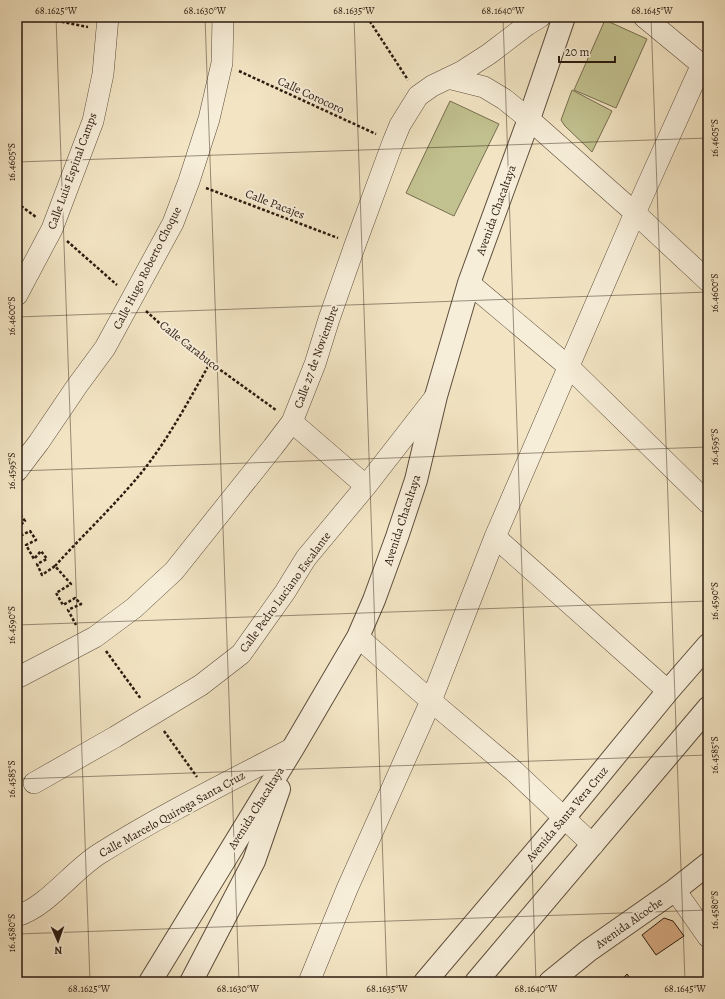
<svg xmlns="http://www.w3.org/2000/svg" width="725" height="999" viewBox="0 0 725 999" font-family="Alegreya,serif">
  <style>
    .green { fill: #c2c290; stroke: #766e50 }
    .building { fill: #d9ac84; stroke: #2b1a0f }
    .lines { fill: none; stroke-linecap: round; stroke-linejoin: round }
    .minor-casing { stroke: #5d4d3c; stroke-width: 22 }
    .tertiary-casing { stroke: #5d4d3c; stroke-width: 24 }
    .path { stroke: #2b1a0f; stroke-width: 2.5; stroke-dasharray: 3 2; stroke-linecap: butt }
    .minor { stroke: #f7eed9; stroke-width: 21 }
    .tertiary { stroke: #f7eed9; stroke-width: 22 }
    .ticks { fill: none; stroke: #2b1a0f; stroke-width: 1; stroke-opacity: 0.45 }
    .labels { text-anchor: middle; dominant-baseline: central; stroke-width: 4; stroke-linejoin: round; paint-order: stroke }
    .street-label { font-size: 12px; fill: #2b1a0f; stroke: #f7eed9 }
    .neatline { fill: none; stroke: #2b1a0f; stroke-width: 1.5 }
    .ticks-label { font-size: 10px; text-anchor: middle; fill: #2b1a0f }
  </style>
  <rect width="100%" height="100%" fill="#f3e5c4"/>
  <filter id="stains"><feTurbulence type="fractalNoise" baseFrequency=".005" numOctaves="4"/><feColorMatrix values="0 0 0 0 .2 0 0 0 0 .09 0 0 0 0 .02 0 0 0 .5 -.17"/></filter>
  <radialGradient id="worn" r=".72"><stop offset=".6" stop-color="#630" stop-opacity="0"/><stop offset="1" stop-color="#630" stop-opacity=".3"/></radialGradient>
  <path class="green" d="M605,20L647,39L616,108L574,90Z
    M572,90L612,111L592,152L565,126L561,120Z
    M450,101L499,124L454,216L406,193Z"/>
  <path class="building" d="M664,918L673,921L684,936L656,955L642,935Z
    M627,974L633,982H619Z"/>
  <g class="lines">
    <g class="minor-casing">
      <path id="minor" d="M644,17L708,70
        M448,78L484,87L504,99L529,119L635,213L708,281
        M469,283L569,367L708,503
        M17,295L52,229L93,121L103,74L108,17
        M292,422L366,486
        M17,471L39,442L77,386L105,348L173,223L189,181L209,119L222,63L223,17
        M495,537L668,691
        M358,637L431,701L514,771L593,845
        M17,678L95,637L134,608L174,571L273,447L292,422L315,364L329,319L355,245L393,142L400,125L418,96L432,86L461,72L489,54L527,25L540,17
        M34,783L115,737L201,685L241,654L285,592L306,558L366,486L436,396
        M675,890L708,937
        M17,916C48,906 71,872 99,854C161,815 228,782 293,748
        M309,982L347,889L431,701L495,537L635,213L702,64"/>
    </g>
    <g class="tertiary-casing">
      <path id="tertiary" d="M150,982L293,748L358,637L374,600L397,537L416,480L436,396L469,283L529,119L564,17
        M191,982L254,861L279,789
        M425,982L564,818L668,691L708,645
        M476,982L708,708
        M550,982L588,951L675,890L708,864"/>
    </g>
    <path class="path" d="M37,17L88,27
      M367,17L408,80
      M239,71L376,134
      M206,188L338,238
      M17,203L36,217
      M67,241L117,285
      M146,311L176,338L276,410
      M17,511L25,521L17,528
      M17,533L20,536L30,531L36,540L26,545L34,559L41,551L47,559L37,564L42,575L55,566L71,584L56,593L63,605L75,598L81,604L68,610L76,625
      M55,566C83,535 115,505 142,472C169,438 189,400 210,363
      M106,651L141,699
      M164,731L197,777"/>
    <use href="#minor" class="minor"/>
    <use href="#tertiary" class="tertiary"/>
  </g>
  <path class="ticks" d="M56,17L90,982M205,17L239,982M354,17L387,982M503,17L536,982M651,17L685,982M17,162L708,138M17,317L708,292M17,471L708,447M17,625L708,601M17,779L708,755M17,934L708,910"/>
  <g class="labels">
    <g class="street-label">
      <text transform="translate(311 95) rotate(25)">Calle Corocoro</text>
      <text transform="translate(72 171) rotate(-70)">Calle Luis Espinal Camps</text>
      <text transform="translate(275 204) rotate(21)">Calle Pacajes</text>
      <text transform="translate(496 210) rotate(-70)">Avenida Chacaltaya</text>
      <text transform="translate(147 268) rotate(-63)">Calle Hugo Roberto Choque</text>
      <text transform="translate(190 346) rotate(38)">Calle Carabuco</text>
      <text transform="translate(316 357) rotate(-70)">Calle 27 de Noviembre</text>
      <text transform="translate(402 520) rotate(-72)">Avenida Chacaltaya</text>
      <text transform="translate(285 592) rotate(-54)">Calle Pedro Luciano Escalante</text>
      <text transform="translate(256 808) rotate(-58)">Avenida Chacaltaya</text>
      <text transform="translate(172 814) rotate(-29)">Calle Marcelo Quiroga Santa Cruz</text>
      <text transform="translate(567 814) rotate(-50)">Avenida Santa Vera Cruz</text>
      <text transform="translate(629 923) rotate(-35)">Avenida Alcoche</text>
    </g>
  </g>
  <rect width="725" height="999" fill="none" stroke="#f3e5c4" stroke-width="44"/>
  <g transform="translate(58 941) rotate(178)" stroke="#f7eed9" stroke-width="3" paint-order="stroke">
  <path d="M0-3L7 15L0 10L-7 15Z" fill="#2b1a0f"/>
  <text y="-6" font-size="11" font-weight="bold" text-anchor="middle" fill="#2b1a0f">N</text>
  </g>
  <path d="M559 56v6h56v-6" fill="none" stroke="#2b1a0f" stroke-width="2"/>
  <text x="565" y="56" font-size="12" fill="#2b1a0f" stroke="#f7eed9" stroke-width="3" paint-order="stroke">20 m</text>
  <rect x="22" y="22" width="681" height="955" class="neatline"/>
  <g class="ticks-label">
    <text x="56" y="14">68.1625°W</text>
    <text x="205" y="14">68.1630°W</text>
    <text x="354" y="14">68.1635°W</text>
    <text x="503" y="14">68.1640°W</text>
    <text x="652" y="14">68.1645°W</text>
    <text transform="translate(714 138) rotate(-90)" y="4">16.4605°S</text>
    <text transform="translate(11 162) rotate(-90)" y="4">16.4605°S</text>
    <text transform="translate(714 293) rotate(-90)" y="4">16.4600°S</text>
    <text transform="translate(11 316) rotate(-90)" y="4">16.4600°S</text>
    <text transform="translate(714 447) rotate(-90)" y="4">16.4595°S</text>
    <text transform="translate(11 471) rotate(-90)" y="4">16.4595°S</text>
    <text transform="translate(714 601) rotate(-90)" y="4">16.4590°S</text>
    <text transform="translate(11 625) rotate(-90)" y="4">16.4590°S</text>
    <text transform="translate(714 755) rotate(-90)" y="4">16.4585°S</text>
    <text transform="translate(11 779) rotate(-90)" y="4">16.4585°S</text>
    <text transform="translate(714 910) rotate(-90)" y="4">16.4580°S</text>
    <text transform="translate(11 933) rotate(-90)" y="4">16.4580°S</text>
    <text x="89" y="992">68.1625°W</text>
    <text x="238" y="992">68.1630°W</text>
    <text x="387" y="992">68.1635°W</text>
    <text x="536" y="992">68.1640°W</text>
    <text x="685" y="992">68.1645°W</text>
  </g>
  <rect width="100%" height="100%" filter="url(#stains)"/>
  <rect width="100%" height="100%" fill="url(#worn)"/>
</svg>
